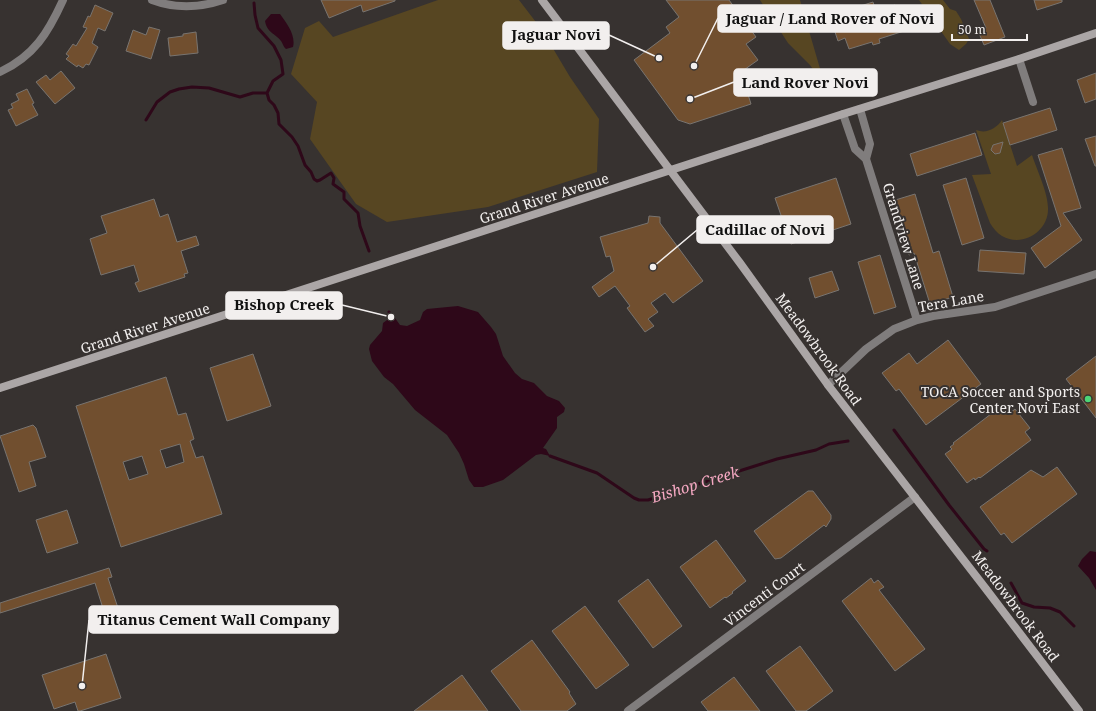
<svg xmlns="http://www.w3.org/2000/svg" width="1096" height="711" viewBox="0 0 1096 711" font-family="'Noto Serif',serif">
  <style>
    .green { fill: #574622 }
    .water { fill: #2e0819 }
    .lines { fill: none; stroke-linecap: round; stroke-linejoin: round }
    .stream { stroke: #2e0819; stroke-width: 3 }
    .building { fill: #714f2f; stroke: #787470; fill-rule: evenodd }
    .street { stroke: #807d7d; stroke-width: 8 }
    .secondary { stroke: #aba6a6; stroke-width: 8 }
    .poi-dot { fill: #4cd676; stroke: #373230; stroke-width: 1.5 }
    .labels { text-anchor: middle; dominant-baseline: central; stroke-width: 4; stroke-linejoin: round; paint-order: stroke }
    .street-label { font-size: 14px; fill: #f2efee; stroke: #373230 }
    .poi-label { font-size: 14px; fill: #f2efee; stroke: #373230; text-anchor: end }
    .water-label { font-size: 15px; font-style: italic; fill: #f5a8c2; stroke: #373230 }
    .leader { fill: none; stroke: #f2efee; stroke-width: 1.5 }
    .callout-dot { fill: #f2efee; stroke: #373230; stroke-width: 1.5 }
    .callout { fill: #f2efee; stroke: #f2efee; stroke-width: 1.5 }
    .callout-label { font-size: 15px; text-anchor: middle; font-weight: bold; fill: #111 }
  </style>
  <rect width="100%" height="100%" fill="#373230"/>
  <path class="green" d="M438,0H519L542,30L570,77L599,119L597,172L488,207L387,222L356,204L310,139L317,102L291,74L305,28L319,21L333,37Z
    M760,0H800L821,72L822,82L810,65L788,43Z
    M919,0H943L950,9L956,11L961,19L969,39L966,44L959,50L950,44Z
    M1002,120L1017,166L1032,155C1037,170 1048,193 1048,208C1049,231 1023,248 1002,236C997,233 993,228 990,223L972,175L991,174L976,130C986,134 996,129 1002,120Z"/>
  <path class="water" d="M271,14H280C287,24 296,35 293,47L286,49C283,46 283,44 281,41C275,33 267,33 265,21Z
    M458,306L478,312L491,327L496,334L503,356L515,373L522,379L534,383L547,396L559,401L565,408L564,412L557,417V428L543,448L546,449L550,456L541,454L536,455L503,480L483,487H474L469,480L464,464L459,453L447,435L415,410L393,384L384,377L372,361L369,349L370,345L382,331L383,323L391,317L395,318L400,325L407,326L420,320L423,312L427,309Z
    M1090,551L1096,552V590L1089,578L1078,566L1082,559Z"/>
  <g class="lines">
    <path class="stream" d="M254,3L255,15L258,28L274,46L281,60L283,74L273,81L267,93L269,100L274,105L278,113L279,124L292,137L298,146L305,165L311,172L314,179L317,181L320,180L331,173L334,178L333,184L344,192V199L358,213L360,226L369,251
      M146,120L157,102L170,92L179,89L192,87L209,88L240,97L253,93H267
      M389,312L391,317
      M894,430L949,505L984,549L987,551
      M550,456L597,473L634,498L639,500H648L777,459L816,450L829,444L848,441
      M1011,583L1022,603L1034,607L1050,608L1060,612L1074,626"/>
  </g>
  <path class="building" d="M321,0H395V1L363,12L361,5L329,18Z
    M666,0H729L756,37L746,44L758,60L741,72L751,104L690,124L678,120L634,60L670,33L666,27L679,17Z
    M974,0H990L1005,37L984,45L978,31L986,28Z
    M1034,0H1062V2L1037,10Z
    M873,2L876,11L895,5L897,12L904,9L908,18L900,21L904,31L879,39L880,43L873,45L872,42L849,49L845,38L838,41L835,32L843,29L840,23L857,17L854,8Z
    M95,5L113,13L105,31L98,28L92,43L98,47L89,65L86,64L83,68L78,65L77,67L66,59L69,56L66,54L73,44L76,46L87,28L83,27L88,16L90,17Z
    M149,27L160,30L151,59L126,51L133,30L146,35Z
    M196,32L198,53L170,56L168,38L183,36V34Z
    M61,71L75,88L55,104L36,82L46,75L50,80Z
    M1096,73V99L1085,103L1077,80Z
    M27,89L34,103L32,104L38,115L16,126L8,110L13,108L11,104L19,100L16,94Z
    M1050,108L1057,130L1010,145L1003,123Z
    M975,133L982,155L917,176L910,154Z
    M1096,136V166H1095L1085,139Z
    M1003,142L1000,153L995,154L991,150L993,145Z
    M1062,148L1081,208L1063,213L1082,240L1045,268L1031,248L1061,226L1038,155Z
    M836,178L851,224L791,244L775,198Z
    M966,178L984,238L962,245L943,185Z
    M915,194L933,253L939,251L953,297L930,304L914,253L909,255L892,201Z
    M154,199L160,217L168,214L177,242L196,236L199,245L181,251L188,273L184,274L185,277L139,292L135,283L139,281L134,265L101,275L90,239L107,233L101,216Z
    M649,216L660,217V223L703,281L673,303L665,293L651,303L658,312L648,319L654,326L645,332L627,308L630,306L615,286L599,297L592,287L614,271L610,256L606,257L600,237L648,223Z
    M980,250L1026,253L1024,274L978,271Z
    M880,255L896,307L874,314L858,262Z
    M832,271L839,290L815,298L809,278Z
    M948,340L981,384L926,425L899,389L896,391L882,373L909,353L917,364Z
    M253,354L271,406L227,421L210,368Z
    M1096,356V418L1066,379Z
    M166,377L178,415L186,413L194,439L190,441L196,458L203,456L222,514L121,547L76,406ZM180,444L184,462L166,468L160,450ZM142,456L148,474L129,480L123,462Z
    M1004,404L1010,413L1015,409L1030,428L1025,432L1031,440L980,478L979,477L975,480L974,478L967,483L945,454L952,449L950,447L954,444L953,443Z
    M33,425L36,428L46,457L29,462L36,486L19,492L0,436Z
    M1057,467L1077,494L1012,543L1004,533L1001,535L980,507L1031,470L1043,477Z
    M808,491H813L831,515V519L826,527L824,525L781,558L775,559L754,531Z
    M67,510L78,543L47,553L36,520Z
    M716,540L746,581L732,592L733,593L726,598L725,597L710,608L680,567Z
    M109,568L112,577L108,578L120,614L106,618L95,583L0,613V603Z
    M871,578L874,583L878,580L884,587L879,590L925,649L895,671L842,601Z
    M648,579L682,626L653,648L618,601Z
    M585,606L629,665L596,689L552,631Z
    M532,640L570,692L569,693L576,704L567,711H521L491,671Z
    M800,646L833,691L806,711H796L766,671Z
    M106,654L121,698L80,711H78L75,702L54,709L42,675Z
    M462,675L488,711H414Z
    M734,677L760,711H708L701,702Z"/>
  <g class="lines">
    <path class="street" d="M152,0C176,9 199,8 223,0
      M1019,59L1033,102
      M0,72C34,56 48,33 63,0
      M860,109L870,144L866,159
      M843,114L855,149L866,159L917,320
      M828,385L866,349L894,329L917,320L933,316L995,307L1096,274
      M628,711L915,497"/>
    <path class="secondary" d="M542,0L740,263L828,385L986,589L1079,711
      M0,388L843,114L1019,59L1096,33"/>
  </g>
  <circle class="poi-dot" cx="1088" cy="399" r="4"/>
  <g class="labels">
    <g class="street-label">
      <text transform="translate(544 198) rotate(-18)">Grand River Avenue</text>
      <text transform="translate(904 236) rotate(73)">Grandview Lane</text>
      <text transform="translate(951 301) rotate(-10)">Tera Lane</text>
      <text transform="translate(145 328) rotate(-18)">Grand River Avenue</text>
      <text transform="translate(819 349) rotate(54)">Meadowbrook Road</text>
      <text transform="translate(764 594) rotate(-37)">Vincenti Court</text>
      <text transform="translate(1016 606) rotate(53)">Meadowbrook Road</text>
    </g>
    <g class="poi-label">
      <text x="1080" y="391">TOCA Soccer and Sports<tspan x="1080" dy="16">Center Novi East</tspan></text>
    </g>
    <g class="water-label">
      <text transform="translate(695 484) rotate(-17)">Bishop Creek</text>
    </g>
  </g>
  <path class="leader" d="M694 66L718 18M659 58L609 35M690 99L734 82M653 267L697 230M391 317L342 305M82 686L89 620"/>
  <g class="callout-dot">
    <circle cx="694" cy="66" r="4"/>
    <circle cx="659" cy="58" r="4"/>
    <circle cx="690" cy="99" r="4"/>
    <circle cx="653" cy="267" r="4"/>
    <circle cx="391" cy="317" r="4"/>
    <circle cx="82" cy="686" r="4"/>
  </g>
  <g class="callout">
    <rect x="718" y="5" width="225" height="27" rx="4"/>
    <rect x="503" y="22" width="106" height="27" rx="4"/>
    <rect x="734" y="69" width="143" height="27" rx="4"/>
    <rect x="697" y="216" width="136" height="27" rx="4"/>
    <rect x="226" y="292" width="116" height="27" rx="4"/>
    <rect x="89" y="606" width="249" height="27" rx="4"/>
  </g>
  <g class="callout-label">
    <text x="830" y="24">Jaguar / Land Rover of Novi</text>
    <text x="556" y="40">Jaguar Novi</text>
    <text x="805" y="88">Land Rover Novi</text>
    <text x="765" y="235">Cadillac of Novi</text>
    <text x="284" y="310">Bishop Creek</text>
    <text x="214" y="625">Titanus Cement Wall Company</text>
  </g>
  <path d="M952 34v6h75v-6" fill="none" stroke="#f2efee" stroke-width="2"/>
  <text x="958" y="34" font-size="12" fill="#f2efee" stroke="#373230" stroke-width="3" paint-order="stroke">50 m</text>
</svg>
